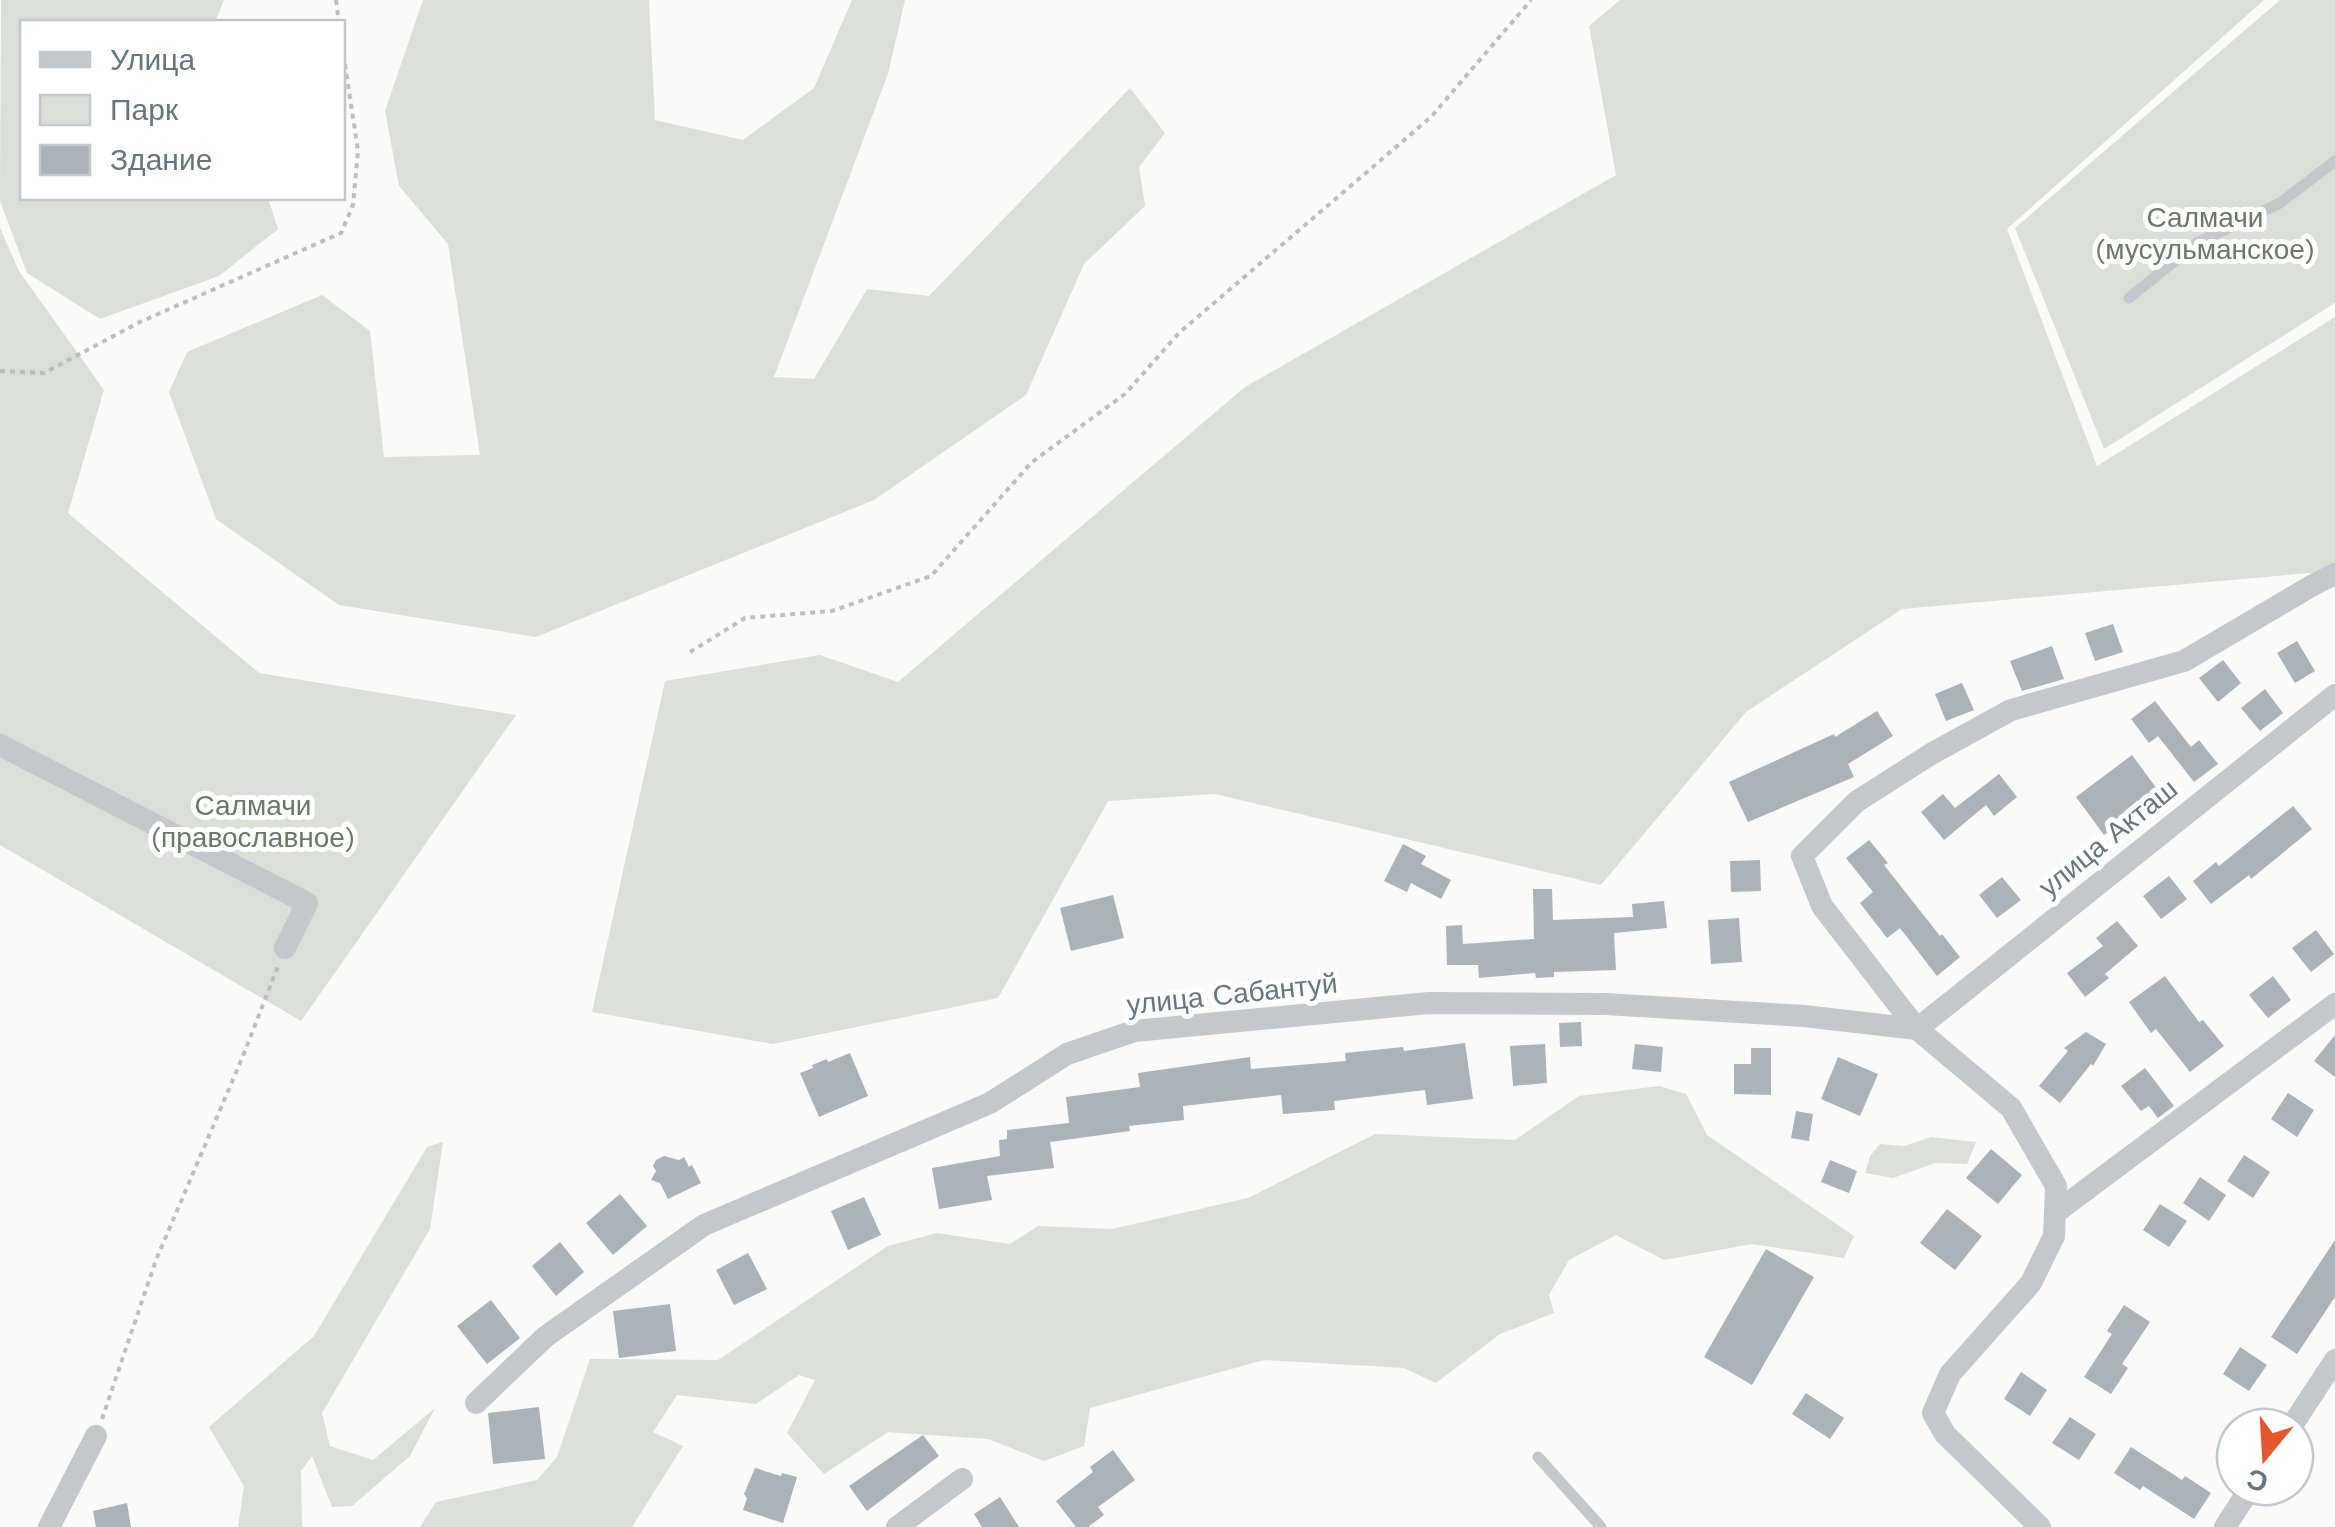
<svg xmlns="http://www.w3.org/2000/svg" width="2335" height="1527" viewBox="0 0 2335 1527" font-family="'Work Sans',sans-serif">
  <style>
    .green { fill: #dadfd7 }
    .building { fill: #aab3b9 }
    .lines { fill: none; stroke-linecap: round; stroke-linejoin: round }
    .path { stroke: #bbbfc2; stroke-width: 4; stroke-dasharray: 5 5; stroke-linecap: butt }
    .service { stroke: #c3c8cc; stroke-width: 11 }
    .minor { stroke: #c3c8cc; stroke-width: 22 }
    .labels { text-anchor: middle; dominant-baseline: central; stroke-width: 10; stroke-linejoin: round; paint-order: stroke }
    .park-label { font-size: 28px; fill: #687a64; stroke: #fff }
    .street-label { font-size: 28px; fill: #657683; stroke: #fff }
  </style>
  <rect width="100%" height="100%" fill="#fafaf8"/>
  <path class="green" d="M1,0H224L215,22H22V198H268L278,229L219,276L100,319L27,273L0,201Z
    M423,0H649L655,120L743,140L814,88L852,0H905L888,74L774,377L814,379L867,289L929,296L1130,88L1165,133L1139,167L1145,206L1084,264L1026,395L874,500L536,637L339,605L216,519L169,392L187,352L322,295L370,331L384,457L480,455L448,244L399,186L385,111Z
    M1620,0H2264L2007,229L2097,466L2335,317V569L2332,571L1902,609L1746,712L1601,885L1215,794L1108,801L998,998L773,1044L592,1012L665,681L820,655L898,682L1245,387L1616,175L1589,26Z
    M2280,0H2335V303L2104,449L2015,228Z
    M0,228L19,271L104,390L68,513L259,673L516,715L301,1021L0,845Z
    M1659,1086L1686,1094L1707,1135L1854,1236L1844,1258L1752,1244L1664,1260L1616,1235L1569,1260L1549,1295L1554,1313L1500,1334L1436,1383L1404,1368L1264,1360L1090,1408L1084,1446L1044,1461L988,1439L888,1432L824,1474L787,1433L815,1380L799,1375L756,1404L677,1395L653,1432L683,1446L632,1527H420L436,1502L537,1480L557,1457L590,1359L718,1360L888,1246L937,1233L1010,1244L1038,1226L1112,1229L1248,1198L1375,1134L1515,1140L1579,1096Z
    M1931,1137L1976,1142L1967,1164L1935,1163L1893,1178L1865,1173L1870,1156L1880,1144L1905,1146Z
    M443,1142L430,1229L322,1413L330,1446L373,1460L435,1408L410,1456L352,1506L332,1507L312,1456L301,1471L302,1527H238L244,1486L209,1427L314,1336L427,1147Z"/>
  <path class="building" d="M2113,624L2123,652L2095,661L2085,633Z
    M2297,641L2315,671L2295,683L2277,653Z
    M2052,646L2064,679L2022,691L2010,661Z
    M2223,660L2241,683L2218,702L2199,678Z
    M1962,683L1974,710L1946,721L1935,694Z
    M2265,689L2283,713L2260,731L2241,708Z
    M2155,701L2191,747L2199,740L2218,764L2194,782L2158,736L2149,743L2131,719Z
    M1877,711L1893,736L1848,764L1854,777L1748,822L1729,782L1834,734L1835,737Z
    M2132,755L2160,793L2104,835L2076,797Z
    M1999,774L2017,797L1994,816L1986,805L1944,840L1921,812L1943,794L1955,808Z
    M2293,806L2312,829L2251,879L2249,875L2211,904L2193,881L2216,862L2219,866Z
    M1869,840L1888,863L1884,865L1940,936L1942,934L1960,957L1937,976L1900,928L1887,938L1860,903L1873,892L1846,858Z
    M1403,844L1426,856L1421,864L1451,880L1441,899L1411,883L1407,892L1384,881Z
    M1760,860L1761,891L1731,892L1730,861Z
    M2169,876L2187,899L2161,919L2143,896Z
    M2002,877L2021,900L1997,918L1979,895Z
    M1533,889H1552L1553,920L1633,917L1632,904L1664,901L1667,928L1614,933L1616,970L1554,972V977L1536,978L1535,973L1479,978L1478,965H1447L1446,926L1462,925L1463,944L1534,939Z
    M1113,895L1124,938L1071,951L1060,908Z
    M1739,918L1742,962L1711,964L1708,920Z
    M2117,921L2138,946L2105,974L2109,978L2085,997L2067,973L2103,946L2096,938Z
    M2316,930L2334,954L2311,972L2292,948Z
    M2165,976L2199,1022L2203,1020L2224,1046L2190,1072L2156,1029L2151,1033L2129,1002Z
    M2273,976L2291,1000L2268,1018L2249,995Z
    M1581,1022L1582,1046L1560,1047L1559,1023Z
    M2086,1032L2106,1044L2093,1066L2091,1064L2060,1103L2039,1086L2068,1051L2064,1048Z
    M2335,1035V1077L2314,1061Z
    M1465,1043L1473,1099L1427,1105L1425,1090L1334,1101L1335,1110L1283,1114L1281,1095L1183,1106L1184,1120L1129,1126L1130,1131L1050,1142L1054,1168L987,1176L992,1200L939,1209L932,1168L1000,1156L999,1140L1007,1139V1130L1069,1123L1066,1097L1140,1087L1138,1073L1250,1057L1251,1069L1346,1061L1345,1053L1403,1047L1404,1051Z
    M1545,1044L1547,1083L1513,1086L1510,1046Z
    M1635,1044L1663,1047L1661,1072L1632,1069Z
    M1751,1048H1771V1095L1734,1094V1064H1751Z
    M850,1053L868,1096L819,1117L800,1073L813,1068L812,1065L827,1059L828,1062Z
    M1838,1057L1878,1074L1860,1116L1821,1099Z
    M2145,1068L2174,1106L2158,1118L2149,1106L2141,1111L2121,1086Z
    M2288,1093L2314,1110L2297,1137L2271,1119Z
    M1796,1111L1813,1114L1809,1141L1791,1138Z
    M1991,1149L2022,1175L1998,1204L1966,1178Z
    M2244,1155L2270,1172L2253,1198L2227,1181Z
    M664,1156L679,1160L684,1157L689,1167L692,1165L701,1183L668,1199L660,1183L651,1180L656,1171L653,1166L656,1160Z
    M1830,1160L1857,1171L1849,1193L1821,1182Z
    M2200,1177L2226,1195L2209,1221L2183,1203Z
    M620,1194L647,1226L613,1255L586,1223Z
    M864,1197L881,1235L848,1250L831,1211Z
    M2160,1204L2187,1221L2169,1247L2143,1230Z
    M1947,1209L1982,1236L1955,1270L1920,1243Z
    M2335,1240V1297L2297,1354L2271,1337Z
    M560,1242L584,1272L556,1296L532,1266Z
    M1766,1249L1814,1277L1752,1385L1704,1357Z
    M748,1253L767,1289L734,1305L716,1270Z
    M491,1300L520,1338L487,1364L457,1326Z
    M670,1304L676,1351L619,1358L613,1311Z
    M2124,1305L2150,1322L2122,1364L2128,1368L2111,1394L2084,1377L2112,1334L2107,1331Z
    M2240,1347L2267,1365L2249,1391L2223,1374Z
    M2021,1372L2047,1390L2030,1416L2004,1399Z
    M1806,1393L1844,1418L1830,1439L1792,1414Z
    M539,1407L545,1459L493,1464L488,1413Z
    M2070,1417L2096,1434L2079,1460L2052,1443Z
    M923,1435L939,1456L867,1511L849,1486Z
    M2131,1447L2182,1480L2185,1476L2211,1493L2194,1519L2143,1486L2140,1490L2114,1473Z
    M1113,1450L1135,1480L1098,1507L1104,1515L1088,1527H1076L1056,1501L1093,1472L1090,1467Z
    M755,1468L781,1476L782,1473L797,1477L783,1523L743,1510L747,1498L744,1494Z
    M1000,1497L1019,1527H982L974,1514Z
    M127,1503L131,1527H96L93,1511Z"/>
  <g class="lines">
    <path class="path" d="M336,0L339,22
      M0,371L44,373L140,322L341,233L353,205L358,151L342,44
      M690,652L745,618L832,611L931,576L1032,462L1125,394L1179,333L1431,117L1531,0
      M102,1419L156,1260L243,1056L278,966"/>
    <path class="service" d="M2129,298L2197,243L2280,203L2335,161
      M1538,1457L1601,1527"/>
    <path class="minor" d="M0,745L307,903L285,948
      M2055,1213L2335,1004
      M476,1403L545,1337L704,1225L990,1103L1067,1054L1134,1031L1429,1003L1605,1004L1804,1016L1917,1029L2335,695
      M2291,1427L2335,1360
      M49,1527L96,1436
      M897,1527L962,1479
      M2040,1527L1945,1434L1933,1413L1950,1374L2031,1283L2054,1236L2056,1186L2011,1108L1917,1029L1822,906L1802,856L1856,802L1931,754L2011,710L2184,661L2313,585L2335,574
      M2225,1527L2251,1487"/>
  </g>
  <g class="labels">
    <g class="park-label">
      <text x="2205" y="217">Салмачи<tspan x="2205" dy="32">(мусульманское)</tspan></text>
      <text x="253" y="805">Салмачи<tspan x="253" dy="32">(православное)</tspan></text>
    </g>
    <g class="street-label">
      <text transform="translate(2108 838) rotate(-39)">улица Акташ</text>
      <text transform="translate(1232 994) rotate(-6)">улица Сабантуй</text>
    </g>
  </g>
  <rect x="20" y="20" width="325" height="180" fill="#ffffff" stroke="#c1c8cd" stroke-width="2.5"/>
  <rect x="40" y="52" width="50" height="15" fill="#c3c8cc" stroke="#c1c8cd" stroke-width="2.5"/>
  <text x="110" y="70" font-size="30" fill="#657683">Улица</text>
  <rect x="40" y="95" width="50" height="30" fill="#dadfd7" stroke="#c1c8cd" stroke-width="2.5"/>
  <text x="110" y="120" font-size="30" fill="#657683">Парк</text>
  <rect x="40" y="145" width="50" height="30" fill="#aab3b9" stroke="#c1c8cd" stroke-width="2.5"/>
  <text x="110" y="170" font-size="30" fill="#657683">Здание</text>
  <g transform="translate(2265 1457) rotate(198)"><circle r="48" fill="#ffffff" stroke="#c1c8cd" stroke-width="2.5"/>
  <path d="M0-8L18 38L0 25L-18 38Z" fill="#e4572e"/>
  <text y="-15" font-size="28" font-weight="bold" text-anchor="middle" fill="#657683">С</text>
  </g>
</svg>
